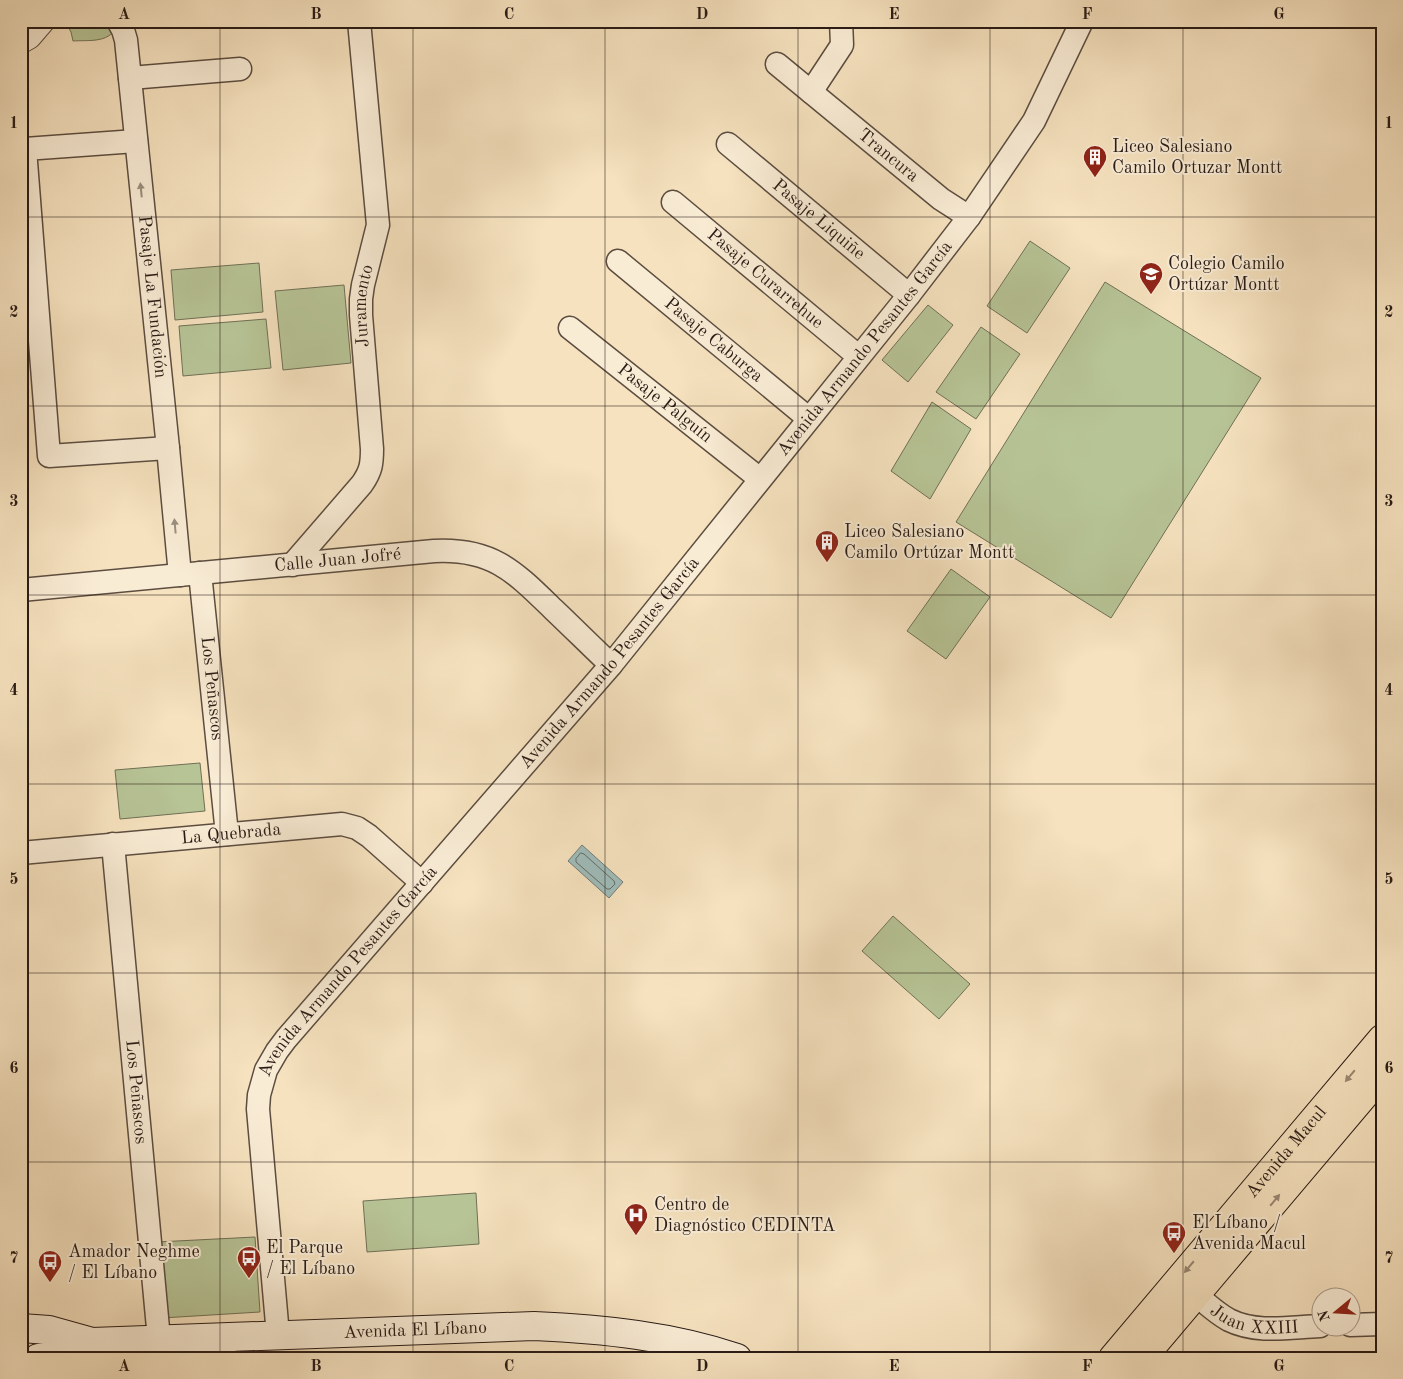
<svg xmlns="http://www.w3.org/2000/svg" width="1403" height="1379" viewBox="0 0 1403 1379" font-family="'Old Standard TT',serif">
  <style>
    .green { fill: #b7c496; stroke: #707056 }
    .water { fill: #9fbcba; stroke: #707c78 }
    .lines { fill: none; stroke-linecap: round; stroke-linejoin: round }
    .shore { stroke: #646c68; stroke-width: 1 }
    .minor-casing { stroke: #5c4d40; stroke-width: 25 }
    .tertiary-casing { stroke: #5c4d40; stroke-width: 30 }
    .secondary-casing { stroke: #291b15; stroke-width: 30 }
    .primary-casing { stroke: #291b15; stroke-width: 30 }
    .minor { stroke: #f9ecd5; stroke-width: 22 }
    .tertiary { stroke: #f9ecd5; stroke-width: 28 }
    .secondary { stroke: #f9ecd5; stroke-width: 28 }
    .primary { stroke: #f6e2bf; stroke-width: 28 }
    .oneway { fill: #9b8e7f }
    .oneway2 { fill: #9a8872 }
    .grid { fill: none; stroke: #291b15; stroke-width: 1; stroke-opacity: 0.55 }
    .labels { text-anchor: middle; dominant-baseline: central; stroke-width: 4; stroke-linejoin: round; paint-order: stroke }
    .poi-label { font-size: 18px; fill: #291b15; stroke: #f9ecd5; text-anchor: start }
    .street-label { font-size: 18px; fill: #291b15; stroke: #f9ecd5 }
    .neatline { fill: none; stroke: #291b15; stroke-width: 2 }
    .grid-label { font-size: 16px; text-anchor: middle; font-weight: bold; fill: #291b15 }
  </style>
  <rect width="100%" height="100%" fill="#f6e2bf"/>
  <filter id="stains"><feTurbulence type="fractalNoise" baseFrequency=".004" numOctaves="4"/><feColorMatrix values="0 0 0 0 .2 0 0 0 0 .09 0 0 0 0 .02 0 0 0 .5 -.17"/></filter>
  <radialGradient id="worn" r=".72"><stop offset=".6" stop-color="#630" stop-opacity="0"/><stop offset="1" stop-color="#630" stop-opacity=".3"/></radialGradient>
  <path class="green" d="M65,21H107L114,31C105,43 86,40 73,41L71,32Z
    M1030,241L1070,268L1027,333L987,306Z
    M259,263L263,312L175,320L171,270Z
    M1105,282L1261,378L1111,618L956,522Z
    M344,285L351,363L283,370L275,291Z
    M928,305L953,325L908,382L882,360Z
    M266,319L271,368L183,376L179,326Z
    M981,327L1020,354L976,419L936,392Z
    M932,402L971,429L930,499L891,471Z
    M951,569L990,597L946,659L907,631Z
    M200,763L205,811L120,819L115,770Z
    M893,916L970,984L939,1019L862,951Z
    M476,1193L479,1244L367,1252L363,1201Z
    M255,1237L260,1312L162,1318L157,1242Z"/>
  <path class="water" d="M582,845L623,882L609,898L568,861Z"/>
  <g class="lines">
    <path class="shore" d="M581,853L584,854L614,881L615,884L610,889H607L576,862V859Z"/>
    <g class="minor-casing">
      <g id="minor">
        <path id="s1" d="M118,21L123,30L126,40L168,448L180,575"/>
        <path id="s2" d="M777,64L941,199L969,217"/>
        <path d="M130,78L240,69"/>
        <path d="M811,92L842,45L841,21"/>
        <path d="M136,141L25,149L49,456L168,448"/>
        <path id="s3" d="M728,144L909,295"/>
        <path id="s4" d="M673,202L858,356"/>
        <path id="s5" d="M618,261L808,418"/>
        <path id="s6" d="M570,328L760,479"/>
        <path id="s7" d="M292,565L362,484C371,471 372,464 372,449L361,315V299L363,285L378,225L359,21"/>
        <path id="s8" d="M200,573L227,834"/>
        <path id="s9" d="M21,590L434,551C492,548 514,571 553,609C572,627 591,646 611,665"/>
        <path id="s10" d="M113,844L159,1339"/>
        <path id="s11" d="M21,853L342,824L357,828L369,836L422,883"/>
        <path id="s12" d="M1195,1294C1206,1303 1216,1313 1229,1320C1257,1334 1291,1327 1320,1326"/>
        <path d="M1350,1325L1382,1324"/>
        <path id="s13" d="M278,1335L258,1109L259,1095L266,1070L277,1051L286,1039L611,665L909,295L969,217L1034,121L1082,21"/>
        <path d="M224,1337L225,1358"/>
      </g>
    </g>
    <g class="tertiary-casing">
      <path id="tertiary" d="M21,39L28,35L40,21"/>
    </g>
    <g class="secondary-casing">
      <g id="secondary">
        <path d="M21,1328L49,1330L92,1342"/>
        <path id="s14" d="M38,1358L51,1356L92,1342L534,1326C602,1329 672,1336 737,1358"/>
      </g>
    </g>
    <g class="primary-casing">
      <g id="primary">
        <path id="s15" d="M1113,1358L1382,1039"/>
        <path d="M1142,1358L1382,1074"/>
      </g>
    </g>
    <use href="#minor" class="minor"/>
    <use href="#tertiary" class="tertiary"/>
    <use href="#secondary" class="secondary"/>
    <use href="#primary" class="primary"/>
  </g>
  <defs><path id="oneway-solid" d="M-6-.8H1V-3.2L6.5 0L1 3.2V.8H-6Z" transform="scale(1.25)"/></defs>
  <g class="oneway">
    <use href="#oneway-solid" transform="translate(141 190) rotate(-96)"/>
    <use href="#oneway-solid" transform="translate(175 526) rotate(-95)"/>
  </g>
  <g class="oneway2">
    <use href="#oneway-solid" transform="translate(1350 1076) rotate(130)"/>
    <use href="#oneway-solid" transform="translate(1275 1200) rotate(-50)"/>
    <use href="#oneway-solid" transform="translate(1189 1267) rotate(130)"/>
  </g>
  <path class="grid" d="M220,21V1358M413,21V1358M605,21V1358M798,21V1358M990,21V1358M1183,21V1358M21,217H1382M21,406H1382M21,595H1382M21,784H1382M21,973H1382M21,1162H1382"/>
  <defs>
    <g id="building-pin" transform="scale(1.25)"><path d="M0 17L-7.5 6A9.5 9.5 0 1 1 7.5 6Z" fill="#8f2418" stroke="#f9ecd5"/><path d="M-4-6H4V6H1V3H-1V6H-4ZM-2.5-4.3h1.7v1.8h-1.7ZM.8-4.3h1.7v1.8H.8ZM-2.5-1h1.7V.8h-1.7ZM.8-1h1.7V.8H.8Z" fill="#fff"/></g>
    <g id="school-pin" transform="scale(1.25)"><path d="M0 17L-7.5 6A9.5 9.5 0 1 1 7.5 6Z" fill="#8f2418" stroke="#f9ecd5"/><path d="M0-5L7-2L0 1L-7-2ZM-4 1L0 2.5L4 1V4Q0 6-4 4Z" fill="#fff"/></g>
    <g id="hospital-pin" transform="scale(1.25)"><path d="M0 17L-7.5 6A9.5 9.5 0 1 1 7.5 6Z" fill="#8f2418" stroke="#f9ecd5"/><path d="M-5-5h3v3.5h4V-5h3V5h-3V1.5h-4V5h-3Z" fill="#fff"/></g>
    <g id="bus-pin" transform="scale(1.25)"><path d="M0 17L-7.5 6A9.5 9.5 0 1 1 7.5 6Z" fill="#8f2418" stroke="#f9ecd5"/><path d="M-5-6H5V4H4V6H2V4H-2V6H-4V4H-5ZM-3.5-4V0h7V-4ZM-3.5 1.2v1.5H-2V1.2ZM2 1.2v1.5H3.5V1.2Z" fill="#fff"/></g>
  </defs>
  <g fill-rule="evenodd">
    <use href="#building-pin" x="1095" y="157"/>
    <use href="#school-pin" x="1151" y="274"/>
    <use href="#building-pin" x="827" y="542"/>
    <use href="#hospital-pin" x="636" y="1215"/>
    <use href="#bus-pin" x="1174" y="1233"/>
    <use href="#bus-pin" x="249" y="1258"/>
    <use href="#bus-pin" x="50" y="1262"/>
  </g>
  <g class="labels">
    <g class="poi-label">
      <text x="1112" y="147">Liceo Salesiano<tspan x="1112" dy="21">Camilo Ortuzar Montt</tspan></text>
      <text x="1168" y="264">Colegio Camilo<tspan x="1168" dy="21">Ortúzar Montt</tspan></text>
      <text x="844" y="532">Liceo Salesiano<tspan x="844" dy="21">Camilo Ortúzar Montt</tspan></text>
      <text x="654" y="1205">Centro de<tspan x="654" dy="21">Diagnóstico CEDINTA</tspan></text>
      <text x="1192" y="1223">El Líbano /<tspan x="1192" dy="21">Avenida Macul</tspan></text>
      <text x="266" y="1248">El Parque<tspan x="266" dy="21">/ El Líbano</tspan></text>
      <text x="68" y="1252">Amador Neghme<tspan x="68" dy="21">/ El Líbano</tspan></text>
    </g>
    <g class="street-label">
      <text stroke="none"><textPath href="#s2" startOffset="144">Trancura</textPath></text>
      <text stroke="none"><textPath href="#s3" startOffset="118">Pasaje Liquiñe</textPath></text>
      <text stroke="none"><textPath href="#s4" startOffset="120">Pasaje Curarrehue</textPath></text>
      <text stroke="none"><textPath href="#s1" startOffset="279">Pasaje La Fundación</textPath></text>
      <text stroke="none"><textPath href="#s7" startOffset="288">Juramento</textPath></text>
      <text stroke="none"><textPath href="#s5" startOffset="124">Pasaje Caburga</textPath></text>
      <text stroke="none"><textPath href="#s13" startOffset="1205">Avenida Armando Pesantes García</textPath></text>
      <text stroke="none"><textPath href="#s6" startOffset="121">Pasaje Palguín</textPath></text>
      <text stroke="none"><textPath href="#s9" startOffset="318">Calle Juan Jofré</textPath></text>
      <text stroke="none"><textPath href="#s13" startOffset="800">Avenida Armando Pesantes García</textPath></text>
      <text stroke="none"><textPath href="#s8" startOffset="116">Los Peñascos</textPath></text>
      <text stroke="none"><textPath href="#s11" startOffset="211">La Quebrada</textPath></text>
      <text stroke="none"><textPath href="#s13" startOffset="395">Avenida Armando Pesantes García</textPath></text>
      <text stroke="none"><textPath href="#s10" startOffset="249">Los Peñascos</textPath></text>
      <text stroke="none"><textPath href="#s15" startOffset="269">Avenida Macul</textPath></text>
      <text stroke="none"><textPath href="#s12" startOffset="68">Juan XXIII</textPath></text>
      <text stroke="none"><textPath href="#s14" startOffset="380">Avenida El Líbano</textPath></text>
    </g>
  </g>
  <rect width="1403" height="1379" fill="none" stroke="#f6e2bf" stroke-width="55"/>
  <g transform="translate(1336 1312) rotate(252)"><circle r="24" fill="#f9ecd5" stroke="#a69888"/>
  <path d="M0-4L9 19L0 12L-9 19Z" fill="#8f2418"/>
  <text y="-8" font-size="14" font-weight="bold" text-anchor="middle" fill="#291b15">N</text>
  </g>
  <rect x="28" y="28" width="1348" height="1324" class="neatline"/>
  <g class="grid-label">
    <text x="124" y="19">A</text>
    <text x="316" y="19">B</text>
    <text x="509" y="19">C</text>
    <text x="702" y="19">D</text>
    <text x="894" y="19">E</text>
    <text x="1087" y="19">F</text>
    <text x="1279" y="19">G</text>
    <text x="14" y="128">1</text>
    <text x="1389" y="128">1</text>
    <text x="14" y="317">2</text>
    <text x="1389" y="317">2</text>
    <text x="14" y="506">3</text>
    <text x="1389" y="506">3</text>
    <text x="14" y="695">4</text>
    <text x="1389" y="695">4</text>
    <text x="14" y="884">5</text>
    <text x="1389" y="884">5</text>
    <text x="14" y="1073">6</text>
    <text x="1389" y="1073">6</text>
    <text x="14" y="1263">7</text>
    <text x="1389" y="1263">7</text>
    <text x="124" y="1371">A</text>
    <text x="316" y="1371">B</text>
    <text x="509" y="1371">C</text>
    <text x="702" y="1371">D</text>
    <text x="894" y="1371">E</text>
    <text x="1087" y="1371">F</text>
    <text x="1279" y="1371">G</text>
  </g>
  <rect width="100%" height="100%" filter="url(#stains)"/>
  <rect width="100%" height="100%" fill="url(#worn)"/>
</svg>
